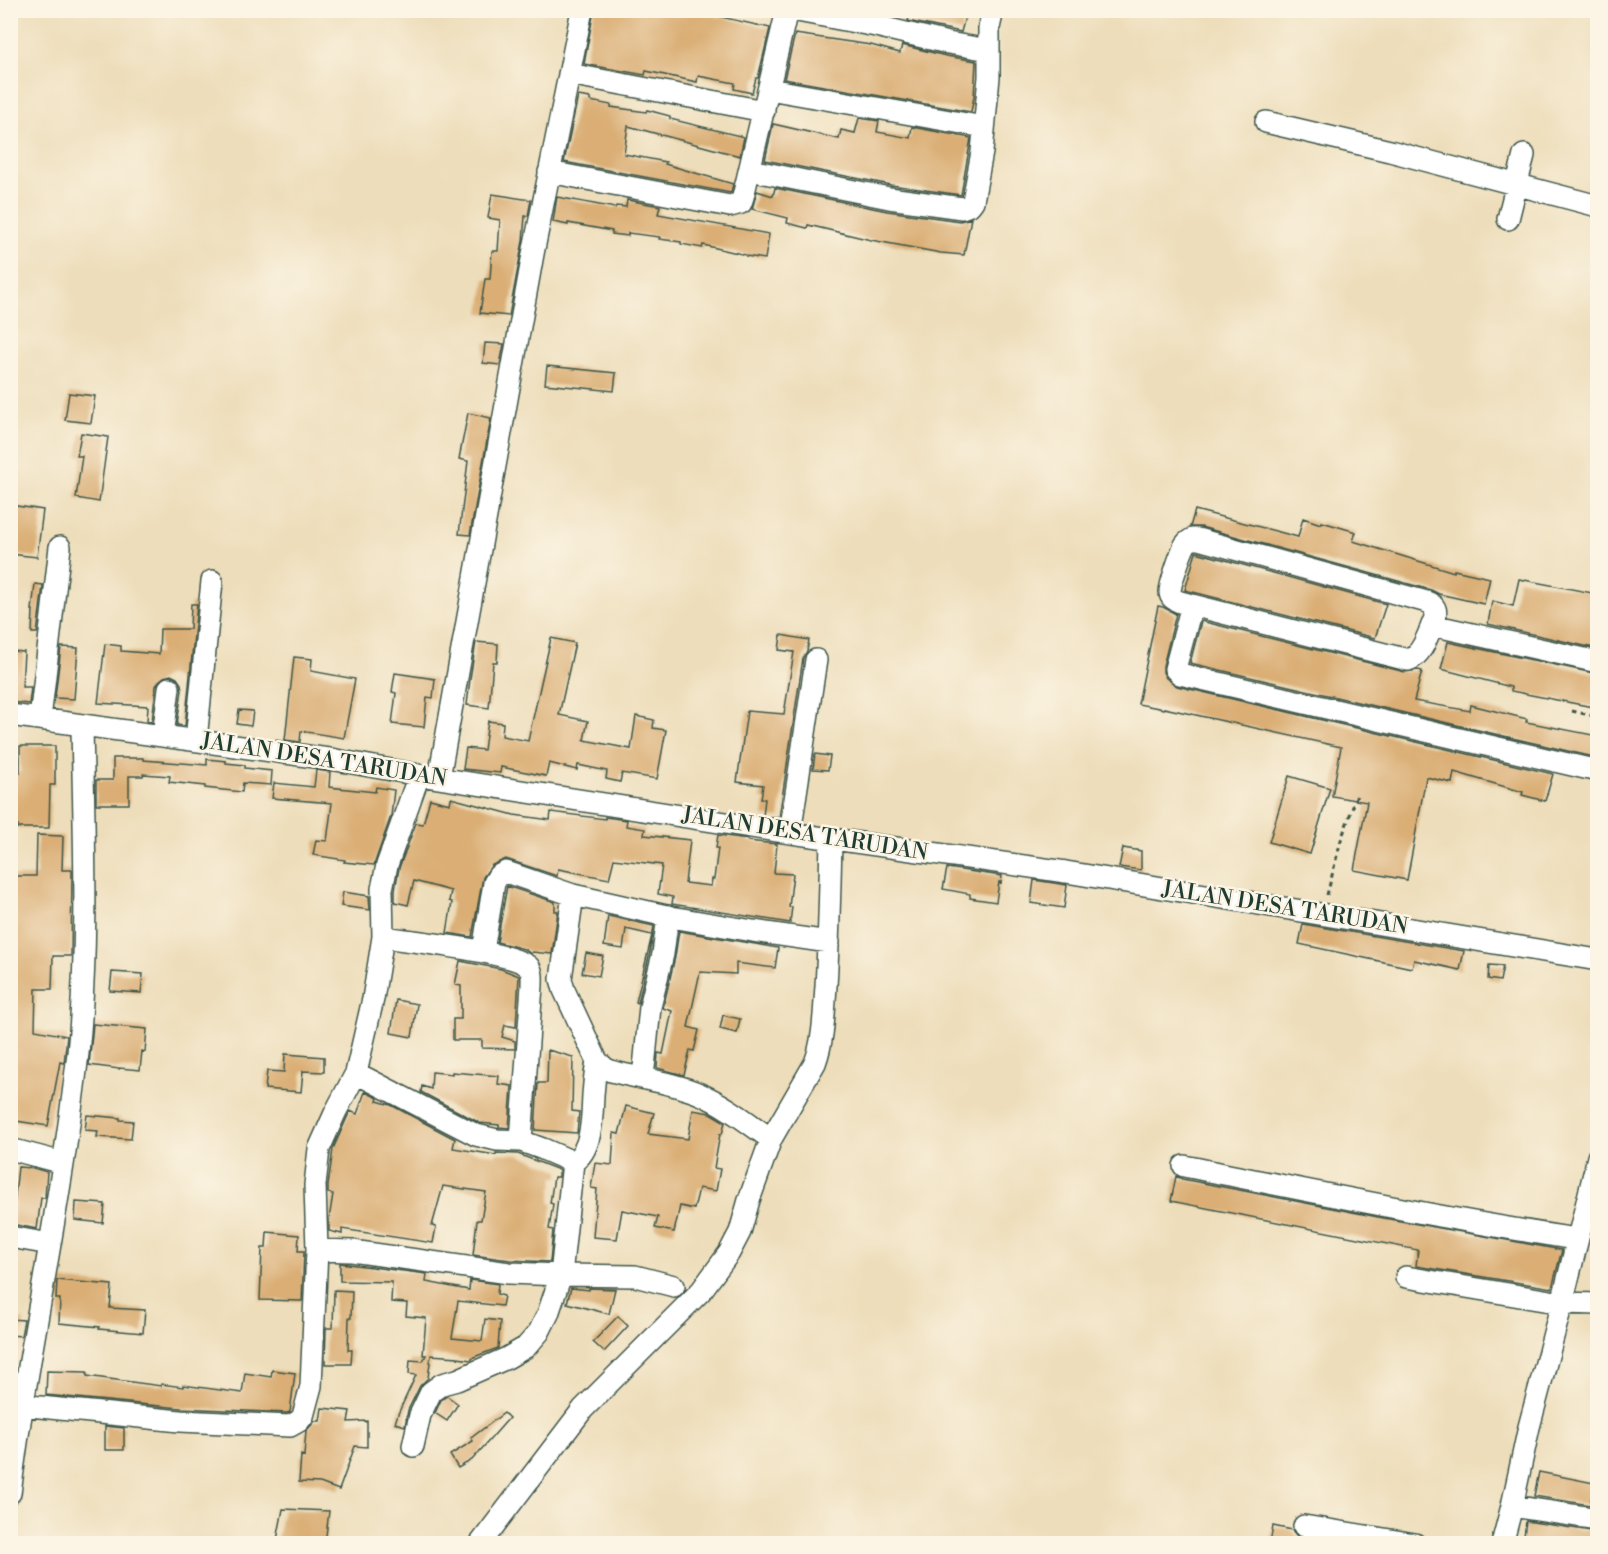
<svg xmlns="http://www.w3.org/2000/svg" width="1608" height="1554" viewBox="0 0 1608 1554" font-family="'Libre Bodoni',serif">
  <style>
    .building { fill: #daae75 }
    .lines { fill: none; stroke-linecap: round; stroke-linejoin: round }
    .minor-casing { stroke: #3e5548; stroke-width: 24 }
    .path { stroke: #3e5548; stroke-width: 3; stroke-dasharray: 4.5 4.5; stroke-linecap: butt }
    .minor { stroke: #fff; stroke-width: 21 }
    .labels { text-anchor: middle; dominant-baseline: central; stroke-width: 5; stroke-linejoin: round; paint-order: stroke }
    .street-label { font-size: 22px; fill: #1f3d34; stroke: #fcf5e5 }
  </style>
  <rect width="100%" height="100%" fill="#fcf5e5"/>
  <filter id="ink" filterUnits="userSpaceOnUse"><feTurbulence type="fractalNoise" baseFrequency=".0167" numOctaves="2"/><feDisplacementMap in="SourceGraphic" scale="12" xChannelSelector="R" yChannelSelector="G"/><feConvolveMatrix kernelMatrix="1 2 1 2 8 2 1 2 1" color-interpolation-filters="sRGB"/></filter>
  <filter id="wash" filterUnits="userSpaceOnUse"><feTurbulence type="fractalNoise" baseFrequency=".008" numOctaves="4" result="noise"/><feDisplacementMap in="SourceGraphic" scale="24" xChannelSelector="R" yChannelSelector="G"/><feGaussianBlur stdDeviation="1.35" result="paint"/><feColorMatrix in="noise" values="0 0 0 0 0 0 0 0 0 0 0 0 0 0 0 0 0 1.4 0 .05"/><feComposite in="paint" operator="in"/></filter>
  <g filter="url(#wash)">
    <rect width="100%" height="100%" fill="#edddba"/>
    <g id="blocks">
      <path class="building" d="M594,10L695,11L770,28L758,78H756L752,93L734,89L735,83L698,76L697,82L646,71L645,75L584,64Z
        M911,10H967L961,32L908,21Z
        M795,34L871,45L900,53L902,45L946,56L976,61L974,97L971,112L784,79Z
        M578,96L590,98V101L611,105V107L646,112L647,110L670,116V119L744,137L740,156L628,126L624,154L666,162L665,164L733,184L731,193L564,162Z
        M859,118L879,121L877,132L910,138L912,127L971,138L961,195L891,185L765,160L773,124L839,139L841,130L855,133Z
        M775,188L887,211L960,221L971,218L964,255L941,253L871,240L808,225L807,228L787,223L788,218L752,209L757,191L773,196Z
        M492,194L531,200L528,216H525L523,241L509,316L480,313L485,279H490L492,251H498L500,220L488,218Z
        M557,197L615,208L616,206L626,207L627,200L660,206L658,214L769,234L765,259L746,256V255L703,245L702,248L681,244V242L659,239L660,237L628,233V236L612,234V231L568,223V225L553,222Z
        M485,343L504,344L500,365L483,363Z
        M547,366L616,373L614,391L545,384Z
        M69,393L95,396L91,423L65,420Z
        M468,413L491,418L470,535L459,534L468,461L459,459Z
        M81,433L108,437L99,502L76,498L82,456H77Z
        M10,505L43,510L37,557L10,554Z
        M1195,510L1298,537L1303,518L1321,524L1322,522L1356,532L1353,541L1454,572V570L1490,578L1484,604L1439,594L1431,590L1201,527H1190Z
        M1196,552L1386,604L1375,638L1185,590Z
        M1519,579L1598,594V649L1488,624L1492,601L1513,606Z
        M35,584L43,585L37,633H32L33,610H32Z
        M191,604H197L185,726L177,725L182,690L181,684L177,678L171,675L164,677L159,681L156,686L152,722L147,721L148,706L98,703L105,644L121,646V651L159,654L160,629H190Z
        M1158,606L1163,607L1176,614L1163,666V672L1166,678L1177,686L1553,774L1545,801L1522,795L1523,792L1454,772L1452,783L1426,777L1407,880L1354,870L1367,802L1332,796L1341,747L1164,708V709L1138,704Z
        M1201,621L1405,672L1418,670L1422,671L1414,701L1470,711L1471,705L1527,719L1526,722L1598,736V758L1190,663Z
        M781,635L809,640L807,651L803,658L779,818L763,816L765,799H761L763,785L737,782L747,711L784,714L794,652L779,650Z
        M551,638L575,643L559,715L588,721L584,740L631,749L636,716L654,720L653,728L666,730L657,779L622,773L620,782L606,779L607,771L578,765L577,770L549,763L546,776L501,767L500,773L463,769L466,748L484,750L488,721L503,723L502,736L528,741Z
        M476,642L498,644L497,662H493L489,708L467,705L470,679Z
        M1448,642L1598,674V708L1511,691V687L1441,669Z
        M61,647L78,648L74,699L55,698Z
        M10,651L24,652L22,687H31L29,704L11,702Z
        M294,657L312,659L311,671L355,679L344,738L301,731L300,742L285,740Z
        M395,673L435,679L433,698L427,697L424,727L392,724L396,693L392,692Z
        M239,710L253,711L251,726L237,724Z
        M20,746H55V785H50L49,828H17L18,826H10V773H20Z
        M815,754L830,756L828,770L813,769Z
        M113,758H143V760L207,765V759L226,761V763L245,765V768L272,771L271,785L243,783L242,792L205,788V786L169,782L170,776L143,774V776H129V804H96V780H113Z
        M316,770L330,772L329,787L375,792L376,787L394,790L391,816L374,865L344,862L345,860L313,855L316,840L327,841L332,803L272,798L274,783L314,787Z
        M1289,776L1330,788L1310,854L1269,842Z
        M451,798L514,815L550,820L551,812L605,819V817L627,820L626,826L645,829L644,835L690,840L685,883L711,886L712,879H714L718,848H716L718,835L748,839V841L777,844L774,873L793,874L789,907H792L790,923L672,904L673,897L658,894L662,865L614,859L609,879L558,869L557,876L506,859L492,865L483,877L472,937L447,933L452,902L449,901L451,891L414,881L408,905L395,902V890L399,868L416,823L423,824L430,799L450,804Z
        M37,835L63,836L62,870H72L71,956H53L52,989H36L35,1030L67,1036L64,1063L60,1062L48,1126L10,1120V876H36Z
        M1123,848L1141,851V870L1119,867Z
        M947,868L1002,876L1001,883L999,882L996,902L970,898V894L943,889Z
        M1034,880L1067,885L1064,908L1031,903Z
        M507,886L555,902V911H558L552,954L532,952L531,954L524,949L497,942Z
        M343,892L369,896L370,910L341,906Z
        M608,916L654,926L650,952L638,1003L636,1002L652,935L626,929L623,949L604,946Z
        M1303,924L1464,951L1460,970L1414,960L1412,968L1299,944Z
        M679,931L778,948L775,968L736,963V974L700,972L688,1027L699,1030L694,1051L690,1050L684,1075L657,1068L658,1053L663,1054L672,1011L663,1008L675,957Z
        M586,953L603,956L599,976L582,973Z
        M460,961L501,969L519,976L516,1027L505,1025L502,1037L515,1041V1049L482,1048V1040H453V1019H461V986L455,985Z
        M1489,965L1503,966L1500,981L1488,979Z
        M112,972L143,974L141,993L110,991Z
        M396,1000L417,1004L412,1037L391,1033Z
        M723,1015L740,1019L737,1033L720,1029Z
        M93,1024L147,1029L145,1052L142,1051L140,1070L119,1068V1069L89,1065Z
        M548,1050L573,1057L572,1111L579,1112L577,1133L535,1130L538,1083H547Z
        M285,1054L324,1057V1072L303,1071L301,1092L265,1089L267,1071L284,1072Z
        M432,1072L452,1074V1072L499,1076L498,1084L512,1086L509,1128L499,1127V1125L480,1123L421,1092L422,1086L431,1089Z
        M365,1092L378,1098L377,1101L391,1105L455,1139L453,1148L496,1155V1153L518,1154L559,1170V1177H554L550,1203L553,1204L549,1229L553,1230L550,1262L510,1260L473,1255L477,1220H481L486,1192L443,1186L432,1226L436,1227L433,1243L342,1229V1234L329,1231V1219L333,1194L328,1193V1186L333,1149L350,1111L357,1114Z
        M626,1106L654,1113L648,1134L688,1139L693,1110L710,1113L725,1122L722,1134H720L714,1168L720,1169L716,1191L699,1188L694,1209L680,1206L674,1232L655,1228L658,1217L622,1210L617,1239L593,1237L597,1189L591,1188L595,1163L612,1165L614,1133L619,1134Z
        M87,1115L120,1118V1120L133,1121L131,1139L97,1137L98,1131L85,1130Z
        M18,1167L33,1168L47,1172L45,1198H41L37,1229L12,1224Z
        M1176,1176L1182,1179L1378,1217L1562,1250L1552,1288L1416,1266L1418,1250L1171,1201Z
        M76,1202L105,1204L103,1223L75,1220Z
        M267,1232L299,1235L298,1251H304L302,1301L260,1300L262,1248H266Z
        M340,1263L427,1274L426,1282L469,1290L470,1280L498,1284L497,1294L504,1296L502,1306L458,1301L452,1338L482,1341L485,1319L500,1321L498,1348L474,1357L471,1360L458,1358V1357L431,1355L428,1378L420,1386L408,1410L405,1426L395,1423L398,1414L416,1375L409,1374L410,1360L423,1361L426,1355H423L426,1318L406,1316L407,1303L391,1302L392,1282L340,1281Z
        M57,1280L112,1285L110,1308L145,1310L143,1333L99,1329L100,1327L59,1323L60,1299H56Z
        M571,1288L589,1290V1288L615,1289L609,1314L567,1303Z
        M334,1290L352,1291L351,1318H349L348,1350H352L351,1364H325L326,1328H333Z
        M618,1316L628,1326L604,1352L593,1342Z
        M10,1319L24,1320L21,1336L10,1335Z
        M272,1370L295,1373L290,1412L287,1413L181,1408L46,1395L47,1371L87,1372V1376L161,1386V1384L183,1387V1385L242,1393L245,1373L271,1377Z
        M447,1396L458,1404L447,1421L435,1413L441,1400Z
        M322,1408L350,1411L348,1422L367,1421V1447L355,1446L339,1490L320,1483L299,1482L301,1455L304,1456L306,1431L315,1421H320Z
        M504,1413L509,1418L472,1460L458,1468L450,1455L473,1441L471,1438Z
        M105,1426L124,1428V1450H105Z
        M1539,1472L1594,1483L1590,1505L1534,1496Z
        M283,1509L329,1511L325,1544H283L277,1540Z
        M1526,1521L1598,1532V1544H1523Z
        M1273,1526L1292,1530L1296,1535L1301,1538L1327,1544H1270Z"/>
    </g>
  </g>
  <g filter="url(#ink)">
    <use href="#blocks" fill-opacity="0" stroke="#3e5548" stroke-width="1.5"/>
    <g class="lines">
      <g class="minor-casing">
        <path id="minor" d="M792,10L876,26L948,43L989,50
          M569,74L764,111
          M769,89L984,127
          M1266,122L1390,151L1598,206
          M750,170L889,198L962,208L970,205L973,201L982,152L989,77V28L993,10
          M549,172L730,206L741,203L743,197L787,10
          M1508,219L1524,155
          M1192,539H1198L1427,602C1435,605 1437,610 1435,618C1429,631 1423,656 1408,660L1180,602C1175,600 1170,598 1170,592C1170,584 1181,553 1185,545C1188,541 1188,542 1192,539Z
          M1192,605L1175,669L1180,674L1598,771
          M1432,625L1598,662
          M10,715L336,760L419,775L790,833L1066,872L1598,960
          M40,719L60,547
          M163,736L169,688
          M196,740L212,581
          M439,778L533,254L582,10
          M790,833L816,660
          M573,895L561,979L564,990L597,1061L606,1069L611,1071C640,1079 673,1082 700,1094C726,1105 748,1123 771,1139
          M383,937C409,941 515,952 529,967C533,972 532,979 532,985L521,1141
          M483,951L494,883L498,876L506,872L573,895L671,917L753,931L829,942
          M356,1073L476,1135L497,1140L521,1141L543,1149L573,1162
          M643,1078L650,1007L663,954L668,916
          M10,1149L63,1163
          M1184,1166C1315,1192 1445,1219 1576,1239
          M10,1237L50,1244
          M317,1250L352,1251L509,1273L561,1275L635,1276L674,1286
          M1406,1277L1562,1303L1598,1304
          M10,1404L180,1421L290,1426L299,1421L303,1416L311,1386L317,1250L315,1185L319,1149L336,1111L356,1073L373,999L383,937L382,889L387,865L419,775
          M413,1446L420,1415L431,1392L442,1384L457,1380L507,1358L526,1347L539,1332L548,1314L561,1275L573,1162C593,1150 592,1115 593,1095C594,1083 595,1072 597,1061
          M10,1493C14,1463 18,1433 23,1403C42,1286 65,1170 78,1053C89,944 84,834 82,726
          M1512,1506L1598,1519
          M1304,1526L1415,1544
          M480,1544L583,1409L701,1291L729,1253L740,1232L749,1200L771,1139L815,1063C824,1039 824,1012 826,986C829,937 830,888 831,838
          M1502,1544L1512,1506L1529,1427L1562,1303L1598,1157"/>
      </g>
      <path class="path" d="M1572,711L1598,717
        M1327,895L1341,840L1357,795"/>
      <use href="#minor" class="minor"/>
    </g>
  </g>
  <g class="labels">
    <g class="street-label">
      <text transform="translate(324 760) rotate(9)">JALAN DESA TARUDAN</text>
      <text transform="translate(805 834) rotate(9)">JALAN DESA TARUDAN</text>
      <text transform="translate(1285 908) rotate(9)">JALAN DESA TARUDAN</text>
    </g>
  </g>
  <rect width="1608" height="1554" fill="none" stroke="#fcf5e5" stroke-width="36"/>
</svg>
